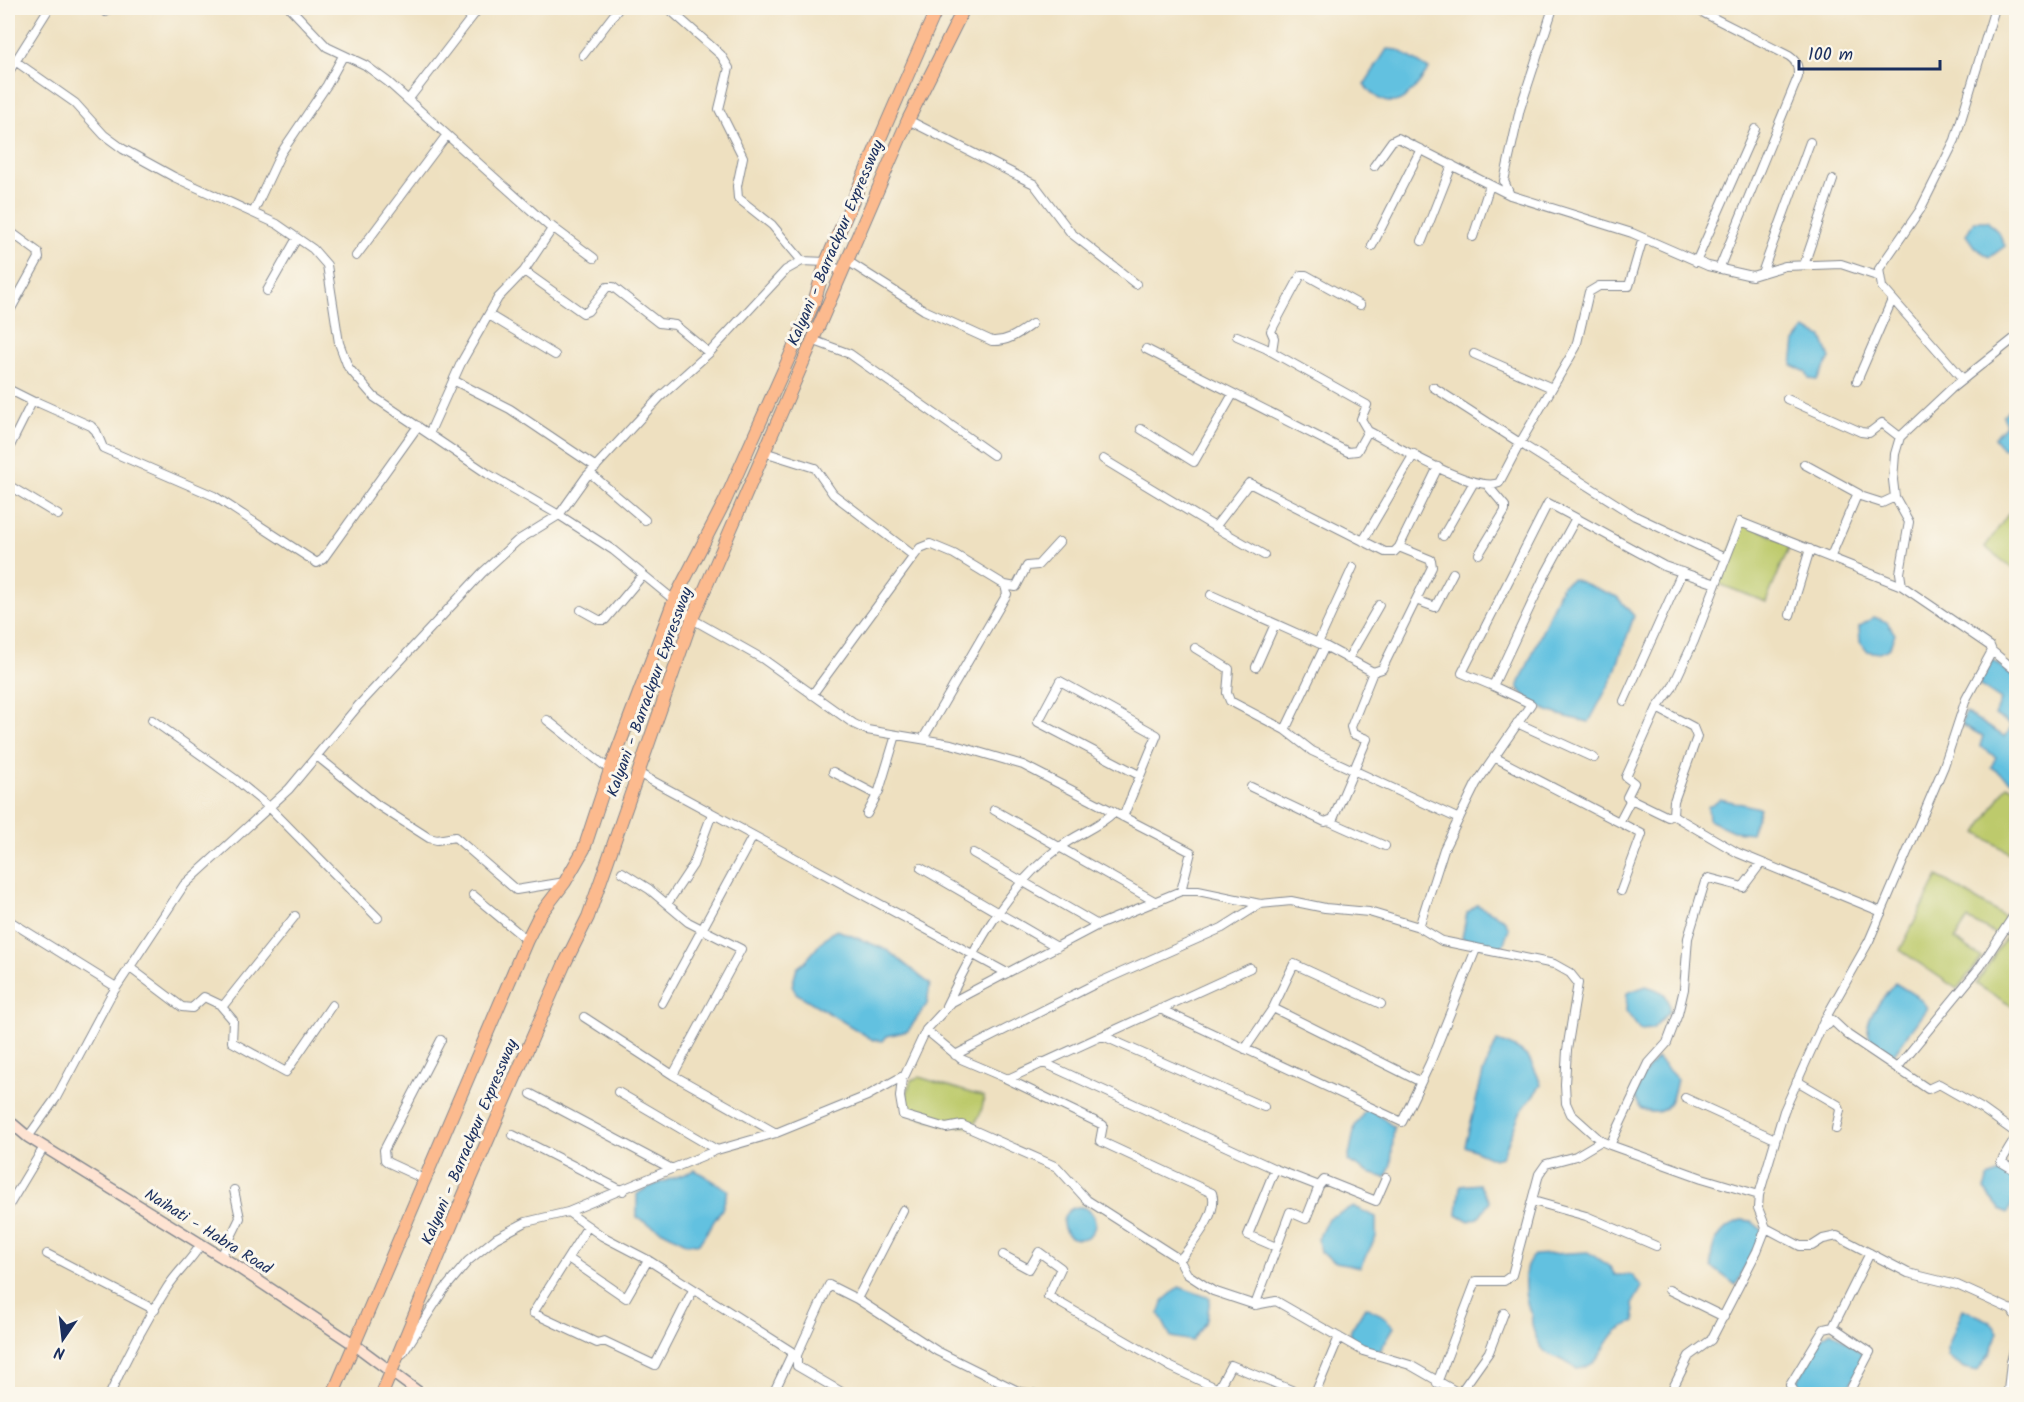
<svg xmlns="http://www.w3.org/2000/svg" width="2024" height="1402" viewBox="0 0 2024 1402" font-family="Kalam,sans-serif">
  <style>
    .green { fill: #bdca6c; stroke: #6c7c65; stroke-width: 1.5 }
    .water { fill: #62c1e0; stroke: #3e789f; stroke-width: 1.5 }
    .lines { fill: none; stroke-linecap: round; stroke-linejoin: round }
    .minor-casing { stroke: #84888f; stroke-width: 10 }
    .secondary-casing { stroke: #84888f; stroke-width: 13 }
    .trunk-casing { stroke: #84888f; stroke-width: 14 }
    .minor { stroke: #fff; stroke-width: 8 }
    .secondary { stroke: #fee3d2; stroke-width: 10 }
    .trunk { stroke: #fcba8e; stroke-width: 12 }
    .labels { text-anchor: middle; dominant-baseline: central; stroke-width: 6; stroke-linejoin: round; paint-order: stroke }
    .street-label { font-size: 16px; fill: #1b2f5e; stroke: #fbf7ec }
  </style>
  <rect width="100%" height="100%" fill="#fbf7ec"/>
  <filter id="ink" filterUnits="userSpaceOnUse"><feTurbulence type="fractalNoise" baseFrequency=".0167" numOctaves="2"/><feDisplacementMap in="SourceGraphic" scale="12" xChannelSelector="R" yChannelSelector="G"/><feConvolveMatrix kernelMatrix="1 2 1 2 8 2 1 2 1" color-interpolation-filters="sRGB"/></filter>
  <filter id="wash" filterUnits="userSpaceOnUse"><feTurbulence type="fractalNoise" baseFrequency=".008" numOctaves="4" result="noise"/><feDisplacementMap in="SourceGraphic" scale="24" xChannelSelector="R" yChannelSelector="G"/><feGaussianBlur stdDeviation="1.35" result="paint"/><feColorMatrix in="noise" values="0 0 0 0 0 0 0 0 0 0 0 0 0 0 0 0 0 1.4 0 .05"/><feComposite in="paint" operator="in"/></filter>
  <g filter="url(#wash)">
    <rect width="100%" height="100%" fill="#eee0c0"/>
    <path class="green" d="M2016,503V571L1985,547Z
      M1741,520L1790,545L1766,602L1719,584Z
      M2007,785L2016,790V857L1977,833Z
      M1938,876L2008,919L1997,935L1968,919L1955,939L1982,958L1957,989L1900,950Z
      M2016,921V960L2014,965L2016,967V1009L1976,984Z
      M919,1077L984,1097C983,1108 980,1118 972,1127L945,1125L907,1112L906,1097L911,1080Z"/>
    <path class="water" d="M1387,49L1398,50L1429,69C1410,97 1392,119 1364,85Z
      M1974,221H1987L1999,233L2005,246L1990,257L1975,248L1966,235Z
      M1805,329L1822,337L1830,358L1817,380L1809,379L1806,372L1792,365L1795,342Z
      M2009,410L2016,411L2015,460L2009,450L2002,448L1994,438L2006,425L2003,415Z
      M1573,579L1617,597L1634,616L1613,677L1589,722C1564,717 1532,710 1518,687L1562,585Z
      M1874,617L1887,622L1895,634L1889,649L1879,653L1867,651L1860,642L1859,627Z
      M1993,660L2016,679V784L1991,767L1996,757L1980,746L1983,736L1962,725L1965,712L2005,737L2012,726L1995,715L2001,700L1979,685Z
      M1720,799L1760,808L1751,833L1733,831L1709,820L1708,807Z
      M1477,905L1504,919L1509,929L1503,946C1489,950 1475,946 1462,938L1467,913Z
      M837,930L887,950L930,984L927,1004L908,1031L887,1036L883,1041L873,1040L796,993L792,986L797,968C813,958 820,937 837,930Z
      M1895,983L1921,999L1927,1008L1893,1055C1848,1037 1873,1010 1895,983Z
      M1646,986C1663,991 1670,994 1669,1012L1652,1029L1640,1030L1626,1011L1627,993Z
      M1497,1041C1525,1049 1532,1058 1541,1085L1520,1113L1502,1157L1494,1159L1465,1146L1483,1073Z
      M1657,1058L1677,1079C1673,1101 1666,1121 1640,1108L1635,1096L1643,1076Z
      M1365,1111H1373L1394,1127L1391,1164L1386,1178L1369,1173L1348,1161L1355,1126Z
      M695,1170L728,1190L722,1209L699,1244L686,1243L637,1218V1194C655,1182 675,1179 695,1170Z
      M2002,1172L2016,1180V1193L2008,1213L2000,1209L1984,1189L1988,1178Z
      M1479,1184L1490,1201L1478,1218L1469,1221L1457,1214L1460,1186Z
      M1063 1223a16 16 0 1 1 32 0a16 16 0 1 1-32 0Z
      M1354,1207L1376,1217V1237L1360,1267L1336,1262L1320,1252L1318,1239L1328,1218Z
      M1741,1220L1751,1221L1763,1231L1736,1285L1712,1267C1708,1246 1721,1227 1741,1220Z
      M1588,1252L1610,1267L1615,1275H1632L1642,1287L1633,1303L1635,1322C1628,1325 1618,1328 1614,1334C1601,1349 1600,1366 1577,1369C1567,1361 1556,1359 1546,1352C1538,1346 1530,1326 1532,1316C1524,1302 1520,1267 1534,1255Z
      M1179,1287L1210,1298L1207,1320L1192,1341L1171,1337L1159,1314L1164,1300Z
      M1365,1307L1382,1315L1394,1327L1380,1351C1364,1351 1355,1349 1349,1333Z
      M1963,1309L1990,1321L1998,1332L1990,1353L1977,1371L1964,1368L1948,1357L1947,1349Z
      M1831,1331L1866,1356L1845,1394H1805L1796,1387V1384L1822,1337Z"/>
  </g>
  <g filter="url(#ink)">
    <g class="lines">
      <g class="minor-casing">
        <path id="minor" d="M98,8L106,12
          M290,8L327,47L365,65L388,82L552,229L524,271L498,298L461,363L429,434
          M668,8L721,55L729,68L719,109L743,157L737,186L738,198L772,225L802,261
          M1553,8L1520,109L1504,181L1510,195L1632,233L1708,266L1752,276L1785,266L1841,264L1880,277
          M1694,8L1789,56C1798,62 1798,67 1798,77L1719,269
          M583,55L619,8
          M8,56L75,103L104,135L123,149L174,177L277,224L313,249L327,265L339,343L348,367L374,397L488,474L559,515L613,550L674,600L692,619L763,659L854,724L867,730L951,744L1023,765L1191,852L1181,891H1198L1260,904L1291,901L1325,908L1369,912L1419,927L1442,941L1554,964L1570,973L1578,983L1567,1050L1565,1084L1566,1103L1571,1114L1601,1141L1610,1145L1702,1178L1759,1195L1758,1208L1766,1228L1800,1246H1812L1823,1239L1837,1236L1908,1273L1957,1285L2012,1310L2016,1317
          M8,73L49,8
          M408,100L479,8
          M908,120L1034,184L1071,233L1136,284
          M1374,166L1392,141L1398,138L1510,195
          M253,213L281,153L327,85L343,56
          M551,226L594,258
          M8,230L38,252L39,258L8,314
          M1473,237L1490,185
          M1422,241L1452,165
          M1372,246L1421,149
          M356,256L446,136
          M846,260L924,310L992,341C1008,342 1019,333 1032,324
          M1696,262L1755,129
          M1804,265L1833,180
          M524,271L583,313L588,311L607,287H613L659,323L675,325L709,353
          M1762,273L1810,142
          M267,291L297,238
          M489,315L555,355
          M1237,336L1265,348L1367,405L1361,419L1368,431C1394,444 1473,493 1499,483L1520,443L1635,516L1725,558
          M812,340L850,354L993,455
          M1146,349L1348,452L1357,451L1368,431
          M1272,351L1274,338L1271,331L1301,275H1306L1360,305
          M1474,354L1552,388
          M1963,379L1882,287L1879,269L1920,210L1955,140L1995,8
          M453,380L510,409L596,467
          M1857,381L1892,300
          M1433,387L1520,443L1576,347L1589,292L1599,286H1629L1643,238
          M8,389L34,402
          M1787,399L1861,432L1869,433L1882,423L1900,437
          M1141,429L1194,462L1233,394
          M8,450L31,404L37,402L91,426L96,431L103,448L214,496L317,563L323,559L418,426
          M764,452L815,468L833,494L914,556L812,695
          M1103,459L1215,527L1249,483L1385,552H1394L1399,547L1431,560L1432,567L1382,669L1373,672
          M1804,464L1859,494
          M590,473L645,520
          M8,485L58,515
          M1215,527L1264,555
          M1443,536L1474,482
          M1363,541L1414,454
          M1399,547L1438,467
          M1479,554L1505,511V506L1488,486
          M914,556L920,548L930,544L954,554L1005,585L1007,594L924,737
          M1831,556L1857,495L1882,503L1895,497
          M1005,585L1016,587L1027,566L1038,565L1059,542
          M1902,586L1900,573L1909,522L1895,497L1893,480L1895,454L1900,437L1951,389L2016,337
          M1211,595L1325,646
          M1416,600L1435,607L1453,573
          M581,610L599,620H605L642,576
          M1790,615L1810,549
          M1318,643L1353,567
          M1195,648L1229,669L1227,693L1230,701L1285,730L1312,751L1459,819
          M1992,651L2016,671
          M1348,659L1379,605
          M1256,667L1275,624
          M1493,686L1462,673L1548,503L1576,518
          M1624,701L1682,572
          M1657,708L1693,727L1697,737L1674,801L1673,814L1676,817L1738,853L1882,912
          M152,720L235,779L269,807L378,918
          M547,720L610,770
          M1517,723L1594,758
          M317,756L376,804L429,838L437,840L455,837L516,890L565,882
          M1494,757L1642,834L1621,891
          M833,772L877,795
          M638,773L1007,973
          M1251,787L1325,822L1333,819L1367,739L1353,734L1351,727L1373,672L1325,646L1285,730
          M994,810L1156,902
          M867,814L879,791L896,735
          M1673,814L1668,817L1627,797L1634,783L1626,777L1657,708L1672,688L1694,641L1740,522L1902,586L1990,646L1992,651L1966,699L1944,766L1869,941L1825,1019L1784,1111L1759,1195
          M1123,817L1157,735L1060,681L1038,722L1139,775
          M1329,821L1385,846
          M1619,822L1631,799
          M973,853L1098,925
          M921,868L1057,947
          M622,872L649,889L688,922L741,949L673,1075
          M473,895L527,940
          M667,904L693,865L712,814
          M8,920L116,987
          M1419,927L1444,849L1476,784L1531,704L1493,686L1546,573L1576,518L1664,566L1716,584
          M129,967L182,1007L192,1008L204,997L223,1006L295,916
          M662,1003L753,836
          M221,1006L233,1020L232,1042L286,1072L332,1005
          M946,1006C975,947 1006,887 1060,847C1078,833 1098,828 1114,812
          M1273,1008L1421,1082
          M1160,1009L1402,1122L1430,1063L1476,949
          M584,1017L673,1075L776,1133
          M1821,1027L1828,1025L1832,1020L1848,1035L1928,1089L1939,1084L1981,1108L2016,1133
          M926,1030L961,1059L1008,1079L1250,968
          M1103,1036L1264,1107
          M1245,1049L1273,1008L1294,964L1381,1004
          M955,1055L1093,985L1222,928L1260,904
          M1042,1062L1275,1169L1319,1186
          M1897,1068L1980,967L2016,912
          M902,1078L900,1097L903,1115L946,1128L962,1125L1057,1167L1087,1200L1179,1259L1183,1256C1194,1241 1219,1213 1212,1193L1100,1141L1103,1125L1005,1078
          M1797,1081L1838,1105L1840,1110L1836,1129
          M618,1092L717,1150
          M531,1094L672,1169
          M1685,1098L1775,1139
          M513,1135L623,1191
          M28,1137L56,1098L110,997L184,885L289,789L358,706L482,573L517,541L559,515L586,477L660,397L709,353L786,270L802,261L826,262L842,272
          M2016,1137L2001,1162L2016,1171
          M1610,1145L1649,1063L1667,1043L1678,1014L1684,989L1688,938L1705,882L1709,878L1743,887L1761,863
          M1275,1169L1248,1235L1276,1247
          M426,1180L389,1163L385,1160L384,1150L441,1040
          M1533,1201L1586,1216L1656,1246
          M8,1207L44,1147
          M568,1212L602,1236L648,1260L797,1355L829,1285L857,1299L903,1210
          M588,1226L533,1313L597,1343L604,1341L655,1365L693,1290
          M47,1254L155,1310
          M1003,1255L1029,1269L1039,1252L1061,1268L1048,1296L1171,1367L1229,1394
          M221,1257L240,1218L234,1190
          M568,1258L626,1298L648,1260
          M1179,1259L1187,1274L1213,1291L1255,1305L1276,1301L1363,1351L1410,1365L1457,1392
          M1669,1290L1724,1317
          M857,1299L937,1351L1020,1392L1037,1394
          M1255,1305L1290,1212L1306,1219L1319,1186L1324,1180L1376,1201L1386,1178
          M1833,1327L1870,1352L1848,1394
          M403,1353L443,1291L468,1261L496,1238L526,1222L568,1212L717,1150L776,1133L867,1096L905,1075L926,1030L952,1002L1098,925L1181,891
          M797,1355V1366L845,1394
          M1437,1383L1476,1281H1504L1512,1275L1539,1174L1546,1164L1576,1156L1601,1141
          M1218,1389L1231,1365L1301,1394
          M1460,1393L1489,1352L1504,1313
          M110,1394C126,1358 145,1322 167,1288C177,1272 191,1261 201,1244
          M773,1394L792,1354
          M1315,1394L1339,1337
          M1670,1394L1689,1356L1711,1340L1757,1251L1766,1228
          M1796,1394L1790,1385L1824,1329L1833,1327L1870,1253
          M2016,1394L2008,1391L2011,1362L2016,1342"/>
      </g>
      <g class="secondary-casing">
        <path id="secondary" d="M8,1120L28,1137L233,1264L355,1345L421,1394"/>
      </g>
      <g class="trunk-casing">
        <path id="trunk" d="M333,1394L527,940L539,916L565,882L584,849L610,770L674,600L725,501L814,302L826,262L937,8
          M382,1394L463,1197L564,965L588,917L692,619L908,120L964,8"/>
      </g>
      <use href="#minor" class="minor"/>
      <use href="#secondary" class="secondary"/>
      <use href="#trunk" class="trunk"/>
    </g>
  </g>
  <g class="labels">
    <g class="street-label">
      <text transform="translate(836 243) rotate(-67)">Kalyani - Barrackpur Expressway</text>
      <text transform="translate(650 692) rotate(-70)">Kalyani - Barrackpur Expressway</text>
      <text transform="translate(470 1142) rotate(-67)">Kalyani - Barrackpur Expressway</text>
      <text transform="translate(208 1232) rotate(32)">Naihati - Habra Road</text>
    </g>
  </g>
  <rect width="2024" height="1402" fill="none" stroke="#fbf7ec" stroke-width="30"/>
  <g transform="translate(63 1339) rotate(194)" stroke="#fbf7ec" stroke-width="4.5" paint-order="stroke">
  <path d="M0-4.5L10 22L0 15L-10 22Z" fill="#1b2f5e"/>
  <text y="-9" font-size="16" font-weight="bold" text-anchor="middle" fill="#1b2f5e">N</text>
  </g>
  <path d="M1799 60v9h141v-9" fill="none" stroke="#1b2f5e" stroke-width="3"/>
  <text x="1808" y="60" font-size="18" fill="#1b2f5e" stroke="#fbf7ec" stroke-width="4.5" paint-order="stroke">100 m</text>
</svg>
